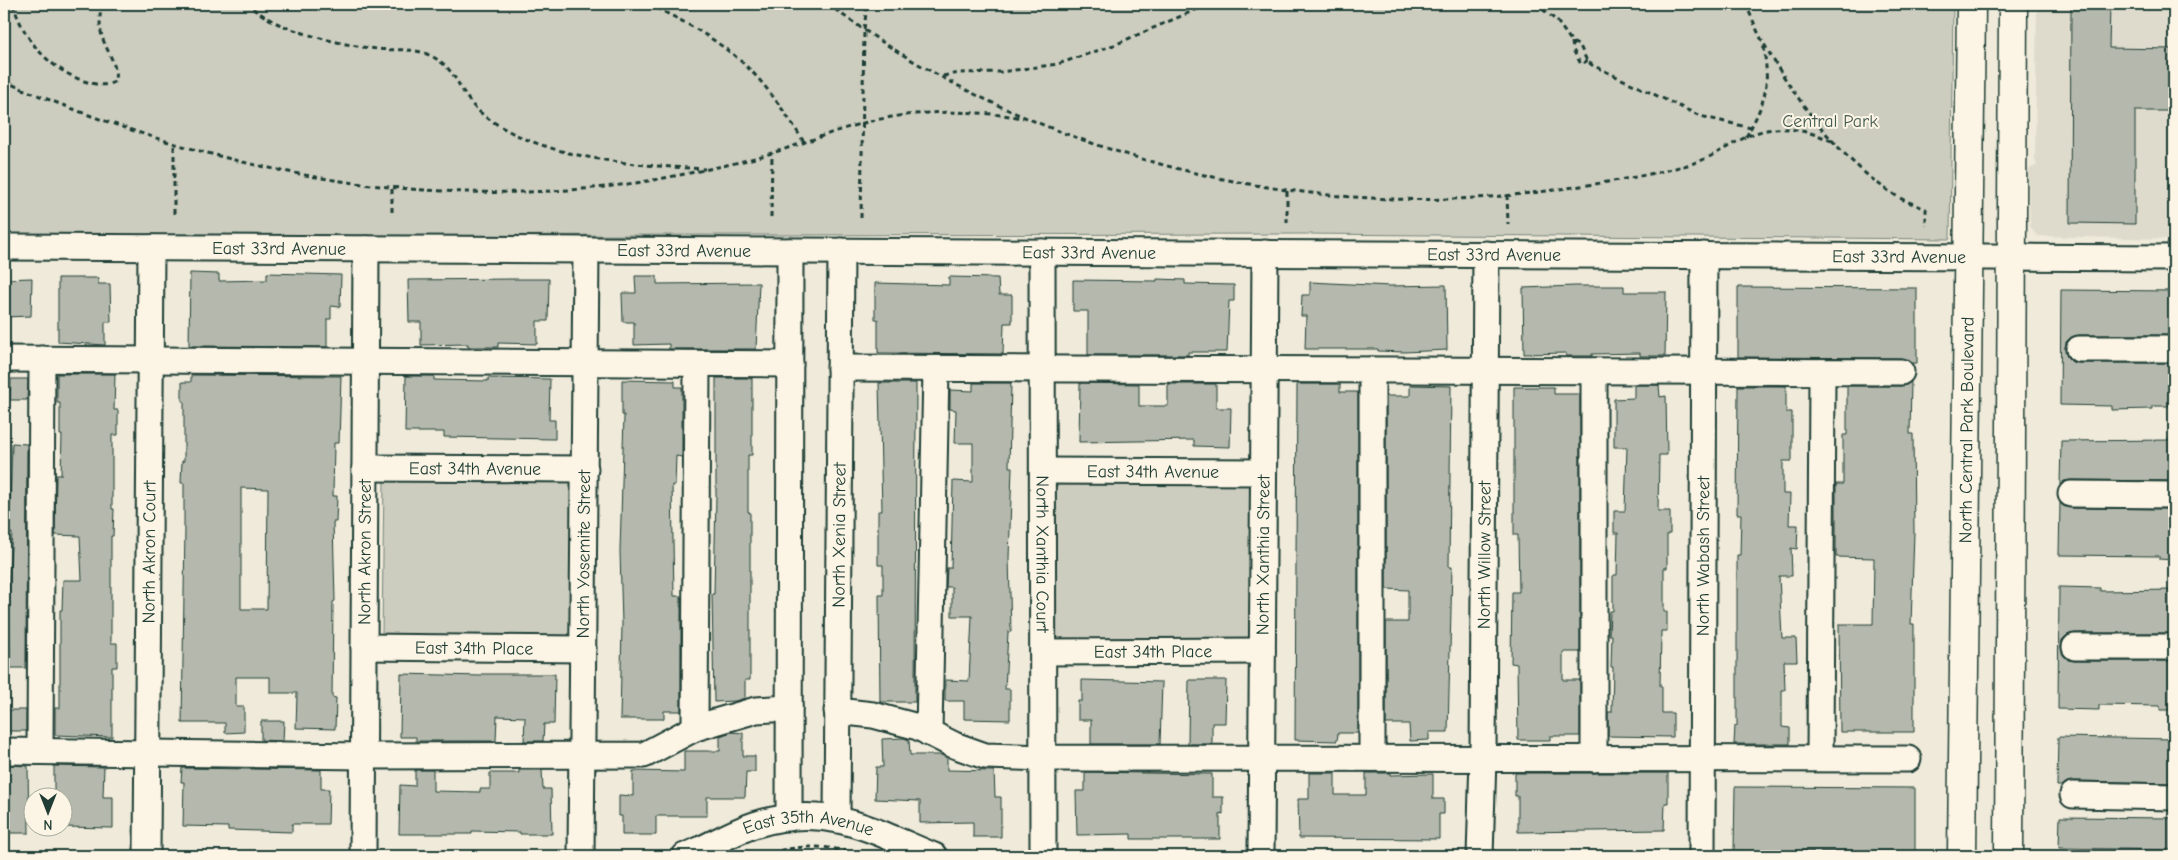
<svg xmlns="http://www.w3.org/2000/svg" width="2178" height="860" viewBox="0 0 2178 860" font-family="'Comic Neue',sans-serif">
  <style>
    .built { fill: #dedbcc }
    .green { fill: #cccdbf; stroke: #76857a }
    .building { fill: #b5b9ad; stroke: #1f3d34; fill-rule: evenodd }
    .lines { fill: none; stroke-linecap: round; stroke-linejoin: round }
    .minor-casing { stroke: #1f3d34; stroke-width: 29 }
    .major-casing { stroke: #1f3d34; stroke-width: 31 }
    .path { stroke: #1f3d34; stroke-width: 3; stroke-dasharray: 5 4; stroke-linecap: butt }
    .minor { stroke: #fcf5e5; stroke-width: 25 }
    .major { stroke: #fcf5e5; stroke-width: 28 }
    .labels { text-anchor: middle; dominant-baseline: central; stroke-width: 4; stroke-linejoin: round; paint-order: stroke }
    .park-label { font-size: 18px; fill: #425a50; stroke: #fcf5e5 }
    .street-label { font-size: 18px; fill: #1f3d34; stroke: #fcf5e5 }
  </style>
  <rect width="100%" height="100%" fill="#efeada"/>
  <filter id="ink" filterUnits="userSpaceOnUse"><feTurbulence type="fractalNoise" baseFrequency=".02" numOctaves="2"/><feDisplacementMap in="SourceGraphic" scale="10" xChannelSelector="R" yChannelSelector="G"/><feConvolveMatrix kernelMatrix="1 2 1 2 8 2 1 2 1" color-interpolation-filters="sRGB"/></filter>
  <g filter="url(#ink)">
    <path class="built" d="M2037,4H2174V239L2037,236L2030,226L2028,170L2037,165L2035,159Z"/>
    <path class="green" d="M4,4H1953L1950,239L1303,234L149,236L4,234Z
      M384,480L573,482L571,636L382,634Z
      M1251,482L1250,640H1054L1055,483Z"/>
    <path class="building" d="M2071,4H2110L2109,48L2174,49V111H2135V224L2070,223Z
      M190,273L219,274V281L267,280V273L341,275L340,307L331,306V319H327V347L189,346Z
      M635,276H657V284L759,283L756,349H669V344L634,345V322H623L622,293H636Z
      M949,277L998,278L999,295H1012V323H1004L1003,354L878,353V319H875V283L949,285Z
      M32,278L31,316L4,317V279Z
      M58,278H98V284H110L111,322H105V345L58,342Z
      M515,279H549L548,321H537V344L498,343V347H468V344L421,345V322H409L408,280Z
      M1157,279L1185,280V284L1234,285V301H1229L1227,352H1188V355H1088V311H1073V280L1157,281Z
      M1310,282L1390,286L1446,285L1447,350L1404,352L1378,351V349H1305L1306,316H1301L1302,295H1310Z
      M1575,286H1624V292H1666L1665,356H1640V353L1592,354V356H1566V353L1524,354L1523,288Z
      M1738,287L1917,288V363H1912L1901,358L1738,357Z
      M2061,290L2174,291V335H2079L2071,337L2066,342L2065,349L2067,357L2072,362L2079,363H2174V406H2152V409L2112,410V406L2060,405Z
      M57,374H115L114,410H118V435H112V509H114L113,536H111V643H117V667H112V737L55,735V708H60V610H62L63,580H82L80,536L55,535L56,475H61L62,435H60V403H57Z
      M191,375L341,376L339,443H334L333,496H337L336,522H333L335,601L333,602L332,697L336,698L335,729L296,728L297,693H270V677H236V707H244V732L225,733V723H182L185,528L184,527V483H181L182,461H184V401H182V382H191ZM241,488L268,489L267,609H241Z
      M406,376H434V380L488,381V378L550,379L549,420H555V439L444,437V432H405Z
      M716,378H752V455H748V512H750V680H745V698L735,701L714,702L712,594H714L716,496Z
      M11,379H28L27,400H10Z
      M622,380L675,381V387H682V457L676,456L675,485H672L674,596H681V711H664V719H620L622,624L620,551L624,415H622Z
      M1911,381L1910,434H1913L1914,532L1911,624H1914V732H1840L1839,624H1873L1874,558L1836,557V484H1843V435H1847V386H1901Z
      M879,383H916L915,702H880L879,595H883V565H878V511H882Z
      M973,383H1011L1009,467H1012L1009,558L1011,632H1008L1005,689H1010V720L964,719V701H945V680L969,681L972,616H952V587H946L947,568H951L953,481L973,482V443H955L956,410L950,409V390L973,391Z
      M1080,383L1139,384V406H1168V384H1216V408H1231L1230,447L1194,446V440L1079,442Z
      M1297,384H1340V392H1358V733H1338L1337,741L1295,740Z
      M1410,385L1451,386L1449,567H1452L1448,732H1429V740L1410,741L1409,724H1386V622H1408V590L1386,589V396H1410Z
      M1634,385H1659L1660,397L1666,396L1667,455H1659L1658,511H1670V534H1667V568H1664V612H1667V631H1661L1660,686H1662V713H1673V737L1608,736V712H1612L1613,667H1611L1612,635H1609L1610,611H1613V575H1617L1618,533H1614V511H1625L1627,447H1614V399L1634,398Z
      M1738,386H1786V412H1792V461H1783V494H1790L1789,525H1798L1797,549L1791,548L1792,576H1779L1782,638H1796L1797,661H1784L1785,690H1782V727L1790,728V744H1734L1735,726H1737V555H1740L1741,514H1737Z
      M1514,387H1554V394H1580V652H1563V680H1580V736H1550V740H1518L1517,664L1511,663L1512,592H1519L1518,535H1514Z
      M2174,440V481L2071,480L2064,481L2060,485L2061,441Z
      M12,443L27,444L26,668H10L9,576L12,533H9V506H10Z
      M2060,503L2071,508L2174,509V560L2159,559V556L2059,555Z
      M2059,587L2100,588V591L2174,590V633H2075L2067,635L2062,640L2061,647L2063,655L2068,660L2075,661H2174V710H2160V706L2099,705V710L2058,709Z
      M401,674L481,676V674H555L554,724H544L543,741H524L525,717L497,716L496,741H416V737H400Z
      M1082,680L1162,682L1160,744H1091V720H1078V701H1082Z
      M1189,680H1226L1225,723H1212V744H1188Z
      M8,710H26V731H8Z
      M261,721H284L283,741L261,740Z
      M731,732L743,733V756H755V772H746L745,797H707V816H656V835H622V816H619V795L633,796V771L684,772V751H720V736Z
      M2058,737L2174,739V783L2073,781L2067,782L2062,786H2057Z
      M904,738L909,740L910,755H941L947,758V770L994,771L995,797H1001V837H973V822L920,823V801L875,799L876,767H883L882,739Z
      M6,765L28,766L29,833H6Z
      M54,766L104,767L103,797H113V828L62,827V798H54Z
      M182,768L321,770V789H329L328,824H292V832L228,830V827L183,826L184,782H181Z
      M415,770H433V791L480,792V789H490V773H519V770H542L543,789H551L552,834H520V832L472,831V834H399L400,785L415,786Z
      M1085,772L1212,774V797H1223V814L1220,813V839H1131V834L1077,835L1076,791H1085Z
      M1309,773H1335V795H1366V773H1390V775L1433,774V799H1444V814H1439V839L1299,838L1298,799H1309Z
      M1515,773H1668V803H1665L1664,830L1518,832V796H1515Z
      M1735,787L1915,788V852L1734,851Z
      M2060,817L2174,818V850L2059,848Z"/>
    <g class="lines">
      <g class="minor-casing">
        <g id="minor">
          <path id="s1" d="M4,247L2174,258"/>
          <path id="s2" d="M1042,252L1043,856"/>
          <path d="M2079,349H2174"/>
          <path d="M4,359L790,364"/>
          <path d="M840,368L1901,372"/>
          <path d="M1372,370V758"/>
          <path d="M1594,371V759"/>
          <path id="s3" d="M365,468L585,469"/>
          <path id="s4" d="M1043,471L1263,472"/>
          <path d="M2071,494L2174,495"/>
          <path id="s5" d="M364,647L583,649"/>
          <path d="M2075,647H2174"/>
          <path id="s6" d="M1043,652L1262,651"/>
          <path d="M837,711L873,715L918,727L954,745L985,756L1043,758L1908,759"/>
          <path d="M695,728L697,364"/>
          <path d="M929,733L936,369"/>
          <path d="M4,751L363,756L644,755L695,728L756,710L789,708"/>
          <path d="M40,751L42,359"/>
          <path d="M1820,758L1822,372"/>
          <path d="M2073,795L2174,797"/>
          <path d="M789,818L790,251"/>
          <path id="s7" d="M837,819L841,251"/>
          <path id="s8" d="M147,856L151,248"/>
          <path id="s9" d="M363,856L366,249"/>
          <path id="s10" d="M581,856L586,250"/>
          <path id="s11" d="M685,856C709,847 730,833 754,825C826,802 871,830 934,856"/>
          <path id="s12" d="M1261,856L1265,253"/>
          <path id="s13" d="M1480,856L1483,758L1486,254"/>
          <path id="s14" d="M1702,856L1704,255"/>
        </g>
      </g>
      <g class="major-casing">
        <g id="major">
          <path id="s15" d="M1962,856L1971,4"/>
          <path d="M2009,856L2013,4"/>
        </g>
      </g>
      <path class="path" d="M13,4C24,40 48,68 84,81C94,84 104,87 114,82C120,67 106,51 102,36C99,26 100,15 101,4
        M245,4C257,11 269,20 281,25C311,37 345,45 377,49C394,51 412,47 429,55C459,68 458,95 481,113C540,160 633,165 705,169
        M648,4C682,20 715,38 743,63C767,85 786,114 804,142
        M828,4C1029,156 1310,228 1560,189C1604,183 1648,176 1691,164C1711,158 1726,147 1744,138C1774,122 1807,129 1836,143
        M1536,4L1557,21L1572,42L1580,46L1587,61L1592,65L1700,116L1751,128
        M1547,4L1548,12
        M1745,4C1752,16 1756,30 1763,42C1794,98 1843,164 1898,197C1907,202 1917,205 1926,209V226
        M1572,42L1573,50L1581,64L1587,61
        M943,76L959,73L1001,72L1058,64L1114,45L1209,4
        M4,81C171,153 340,197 523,192C570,191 618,187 664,178C700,171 736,164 772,153C812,141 851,123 892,117C936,110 980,111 1023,118
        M1746,137C1767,98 1770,87 1763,43
        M392,189V216
        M1507,195L1508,224
        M174,214V145
        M771,217L772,153
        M861,218L864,30L867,4
        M1287,223V189
        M763,856C793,844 831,844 861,856"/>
      <use href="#minor" class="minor"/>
      <use href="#major" class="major"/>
    </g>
  </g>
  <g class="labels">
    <g class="park-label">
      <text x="1830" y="121">Central Park</text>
    </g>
    <g class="street-label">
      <text stroke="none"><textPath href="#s1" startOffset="275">East 33rd Avenue</textPath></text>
      <text stroke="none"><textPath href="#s1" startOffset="680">East 33rd Avenue</textPath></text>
      <text stroke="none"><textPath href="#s1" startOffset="1085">East 33rd Avenue</textPath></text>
      <text stroke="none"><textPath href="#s1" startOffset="1490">East 33rd Avenue</textPath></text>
      <text stroke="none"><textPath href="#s1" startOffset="1895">East 33rd Avenue</textPath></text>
      <text stroke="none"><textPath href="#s15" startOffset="426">North Central Park Boulevard</textPath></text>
      <text stroke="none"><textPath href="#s3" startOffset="110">East 34th Avenue</textPath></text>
      <text stroke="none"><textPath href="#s4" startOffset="110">East 34th Avenue</textPath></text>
      <text stroke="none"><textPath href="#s7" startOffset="284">North Xenia Street</textPath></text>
      <text stroke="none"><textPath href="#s8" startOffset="304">North Akron Court</textPath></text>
      <text stroke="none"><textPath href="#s9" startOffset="304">North Akron Street</textPath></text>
      <text stroke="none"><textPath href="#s10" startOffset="302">North Yosemite Street</textPath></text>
      <text stroke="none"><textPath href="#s2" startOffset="302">North Xanthia Court</textPath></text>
      <text stroke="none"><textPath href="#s12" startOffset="301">North Xanthia Street</textPath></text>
      <text stroke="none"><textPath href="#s13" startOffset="301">North Willow Street</textPath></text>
      <text stroke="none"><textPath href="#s14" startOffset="300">North Wabash Street</textPath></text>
      <text stroke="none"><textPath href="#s5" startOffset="110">East 34th Place</textPath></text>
      <text stroke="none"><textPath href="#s6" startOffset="110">East 34th Place</textPath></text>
      <text stroke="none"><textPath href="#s11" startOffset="131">East 35th Avenue</textPath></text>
    </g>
  </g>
  <rect width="2178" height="860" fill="none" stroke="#fcf5e5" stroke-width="20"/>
  <rect x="10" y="10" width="2158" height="840" fill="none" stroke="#1f3d34" stroke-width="2" filter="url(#ink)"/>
  <g transform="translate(48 812) rotate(180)"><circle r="24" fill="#fcf5e5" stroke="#a4ab9e"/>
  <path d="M0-4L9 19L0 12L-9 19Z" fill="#1f3d34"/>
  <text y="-8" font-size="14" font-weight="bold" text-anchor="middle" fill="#1f3d34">N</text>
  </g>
</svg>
